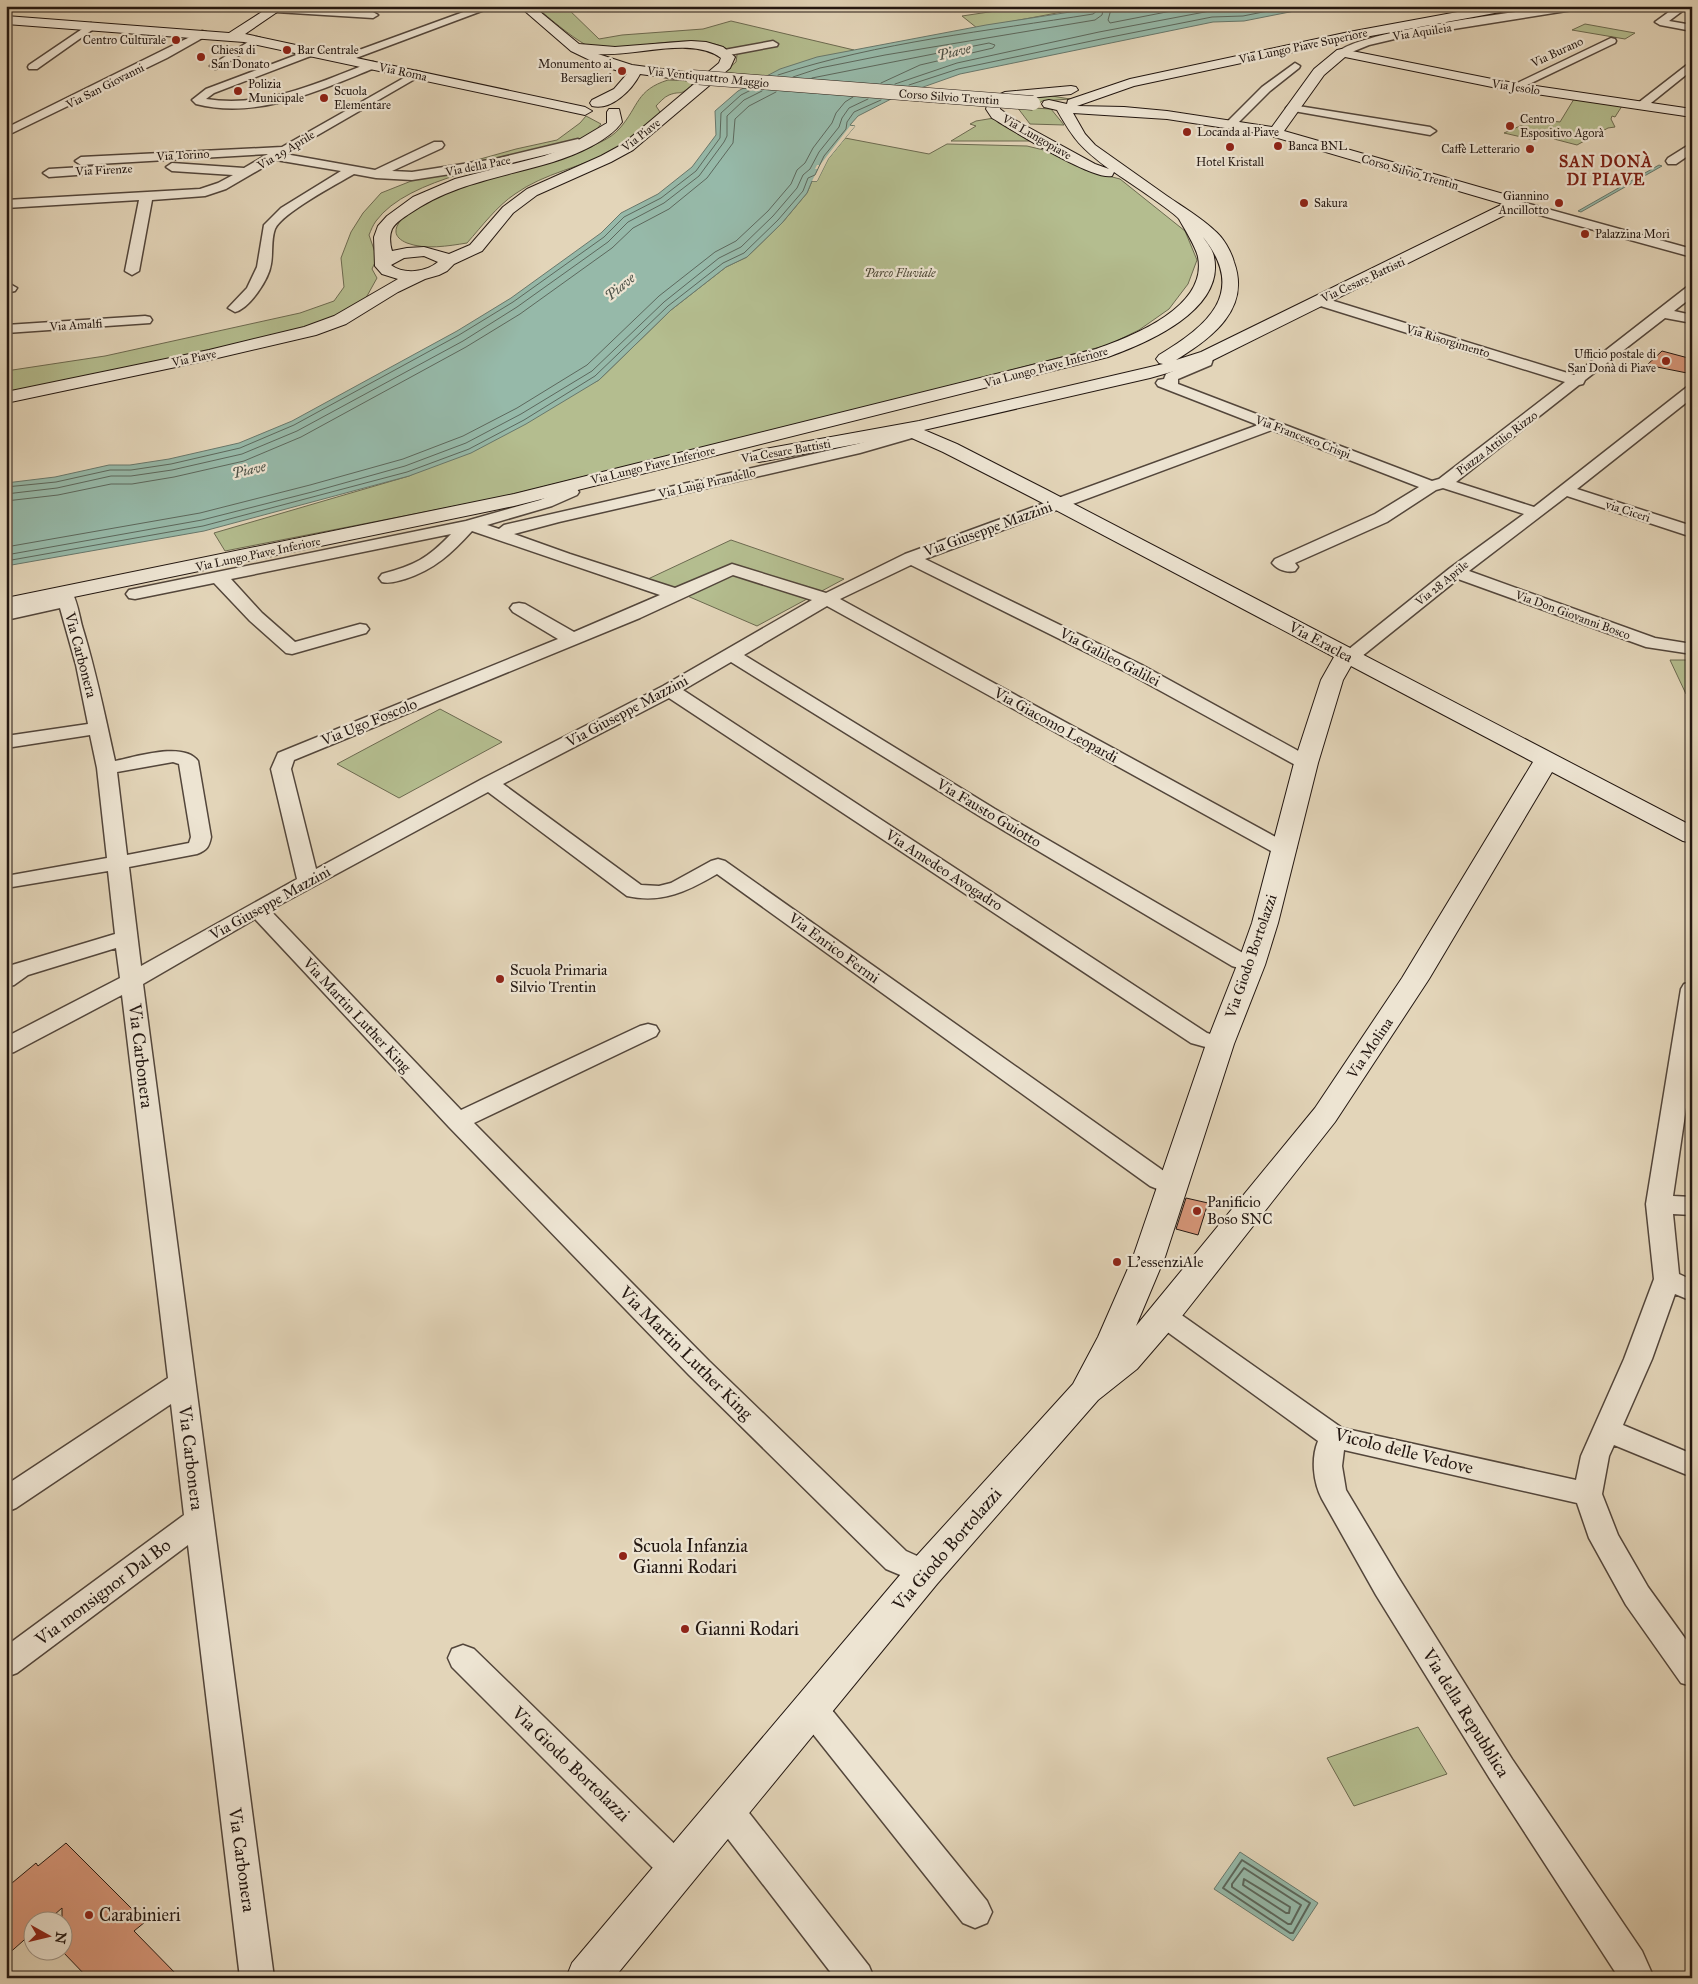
<svg xmlns="http://www.w3.org/2000/svg" width="1698" height="1984" viewBox="0 0 1698 1984" font-family="'IM FELL Great Primer',serif">
  <style>
    .green { fill: #b4bd8f; stroke: #6c6a50 }
    .water { fill: #96b9a9; stroke: #68786c }
    .pier { fill: #e3d5b9 }
    .lines { fill: none; stroke-linecap: round; stroke-linejoin: round }
    .shore-far1 { stroke: #5c685d; stroke-width: 1 }
    .shore { stroke: #5c685d; stroke-width: 2 }
    .building { fill: #d8977a; stroke: #231711 }
    .street-casing { stroke: #53463b; stroke-width: 3 }
    .secondary-casing { stroke: #231711; stroke-width: 2 }
    .street { fill: #ede4d2; fill-rule: evenodd }
    .secondary { fill: #ede4d2; fill-rule: evenodd }
    .secondary-bridge-casing { stroke: #231711; stroke-width: 15; stroke-linecap: butt }
    .secondary-bridge { stroke: #ede4d2; stroke-width: 14 }
    .poi-dot { fill: #8f2418; stroke: #ede4d2; stroke-width: 2 }
    .labels { text-anchor: middle; dominant-baseline: central; stroke-width: 4.5; stroke-linejoin: round; paint-order: stroke }
    .far-street-label { font-size: 12px; fill: #231711; stroke: #ede4d2 }
    .far-poi-label { font-size: 12px; fill: #231711; stroke: #ede4d2; text-anchor: start }
    .far-park-label { font-size: 12px; font-style: italic; fill: #4e4937; stroke: #ede4d2 }
    .far-water-label { font-size: 14px; font-style: italic; fill: #4b5046; stroke: #ede4d2 }
    .street-label { font-size: 15px; fill: #231711; stroke: #ede4d2 }
    .poi-label { font-size: 15px; fill: #231711; stroke: #ede4d2; text-anchor: start }
    .far-district-label { font-size: 16px; font-weight: bold; letter-spacing: 1px; fill: #7a1f14; stroke: #ede4d2 }
    .near-street-label { font-size: 18px; fill: #231711; stroke: #ede4d2 }
    .near-poi-label { font-size: 18px; fill: #231711; stroke: #ede4d2; text-anchor: start }
  </style>
  <rect width="100%" height="100%" fill="#e3d5b9"/>
  <filter id="stains"><feTurbulence type="fractalNoise" baseFrequency=".004" numOctaves="4"/><feColorMatrix values="0 0 0 0 .2 0 0 0 0 .09 0 0 0 0 .02 0 0 0 .5 -.17"/></filter>
  <radialGradient id="worn" r=".72"><stop offset=".6" stop-color="#630" stop-opacity="0"/><stop offset="1" stop-color="#630" stop-opacity=".3"/></radialGradient>
  <path class="green" d="M535,6H565L599,39L622,35L703,29L731,21L854,50L768,78L722,74L736,62L737,55C705,29 650,47 613,48C607,48 600,50 594,48C581,46 547,16 535,6Z
    M1029,6H1117L1062,12L977,28L962,16Z
    M1585,24L1635,33L1625,39L1572,30Z
    M668,80L692,81V85C679,97 682,90 669,95C664,97 659,103 656,106L660,112L657,115C643,128 630,142 613,151C582,167 544,173 515,194C497,206 482,226 467,243C448,246 425,250 407,243C373,229 427,199 439,193C453,186 469,184 483,179C515,170 547,161 579,151C592,146 610,140 620,128C639,106 636,90 668,80Z
    M1052,96L1070,99L1042,101L1033,108L1051,109L1064,125L1030,124L1017,107L1034,98Z
    M1574,99L1622,106L1615,117L1612,116L1611,119L1615,127L1608,128L1577,145L1554,139L1556,137L1542,134L1530,139L1504,133L1536,119L1560,122Z
    M586,116L601,124C593,137 573,143 558,148C508,164 408,177 376,221C373,225 371,230 369,235L377,258L372,269L377,278L367,296L358,306L344,314L293,332L6,395V371L105,356L300,313L334,301L344,287L341,258L351,232L363,213L381,193L434,172L516,149L557,140L580,123Z
    M994,118L1034,141H951L976,126L970,124L976,121Z
    M845,138L929,154L947,144L1027,146L1056,153L1085,170L1120,179L1185,231L1197,260L1188,284L1169,309L1139,330L1108,345L918,394L501,497L225,551L214,533L409,476L599,380L671,310L726,267L747,257L782,223L807,193L812,181H817L828,159Z
    M731,540L844,579L757,626L648,579Z
    M1670,660H1692V694H1686Z
    M440,709L502,742L399,798L337,764Z
    M1418,1727L1447,1774L1354,1806L1327,1758Z"/>
  <path class="water" d="M1109,6H1320L1244,21L1213,22L960,74L895,97L858,116L850,125L855,126L828,159L817,181H812L807,193L782,223L747,257L726,267L671,310L599,380L526,424L471,453L409,476L204,531L6,566V483L55,477L109,465H130L169,459L239,443L292,421L457,331L511,298L601,233L621,213L658,194L692,167L716,135L715,111L738,91L780,69L817,57L986,25Z
    M1659,165L1662,166L1581,212L1578,211Z
    M1240,1852L1318,1903L1293,1941L1214,1889Z"/>
  <path class="pier" d="M850,126H855L828,159L817,181H812L818,169H815L817,165H820Z"/>
  <g class="lines">
    <path class="shore-far1" d="M1112,6L1108,20L1110,23L1197,6
      M778,75C879,42 988,31 1093,14L1097,11L1098,6
      M793,77L820,68L885,55L1095,20L1102,15L1104,6
      M812,78L989,43L995,45L993,48L920,65L881,83
      M895,84L957,63L1099,32L1210,11L1242,10L1261,6
      M909,85L958,69L1101,39L1212,17L1243,16L1293,6
      M6,487L56,482L110,470H131L171,464L240,448L294,425L459,335L513,302L604,237L624,217L661,198L696,171L720,138L721,113L741,95L751,90
      M6,494L57,488L111,476H131L172,470L242,454L297,431L463,341L517,307L608,242L628,222L664,203L699,176L724,142L727,136V116L744,100L762,91
      M6,501L58,495L111,484H132L174,477L244,461L301,437L466,347L520,314L612,248L633,228L669,209L707,178L733,143L735,119L749,106L776,92
      M6,547L200,513L310,485L403,459L463,436L517,408L587,365L659,296L715,252L736,241L768,211L791,184L797,170L805,163L813,148L832,123L836,113L845,102L853,97
      M6,555L202,520L312,492L405,466L466,443L521,414L592,371L664,302L719,258L741,247L773,216L797,188L803,175L810,169L819,152L839,127L842,118L849,108L868,99
      M6,561L203,526L407,472L469,449L524,420L595,376L668,306L723,263L744,253L778,220L803,191L808,178L815,175L824,156L846,129L847,122L854,112L881,100"/>
    <path class="shore" d="M1242,1860L1310,1903L1293,1933H1290L1223,1888Z
      M1244,1868L1301,1905L1291,1924H1288L1232,1887V1884Z
      M1244,1879L1290,1907L1289,1913H1286L1243,1885Z"/>
  </g>
  <path class="building" d="M1662,351L1692,359V374L1647,365Z
    M1186,1198L1208,1203L1198,1235L1176,1229Z
    M66,1843L145,1922L134,1931L180,1978H88L62,1951V1908L46,1922H32V1933L6,1956V1888L36,1863L38,1866Z"/>
  <g class="lines">
    <g class="street-casing">
      <path id="street" d="M281,6L373,12L378,15L373,18L276,12L271,9L272,7Z
        M480,6H495L348,61H340L339,59L340,57Z
        M1558,6H1584L1579,9L1403,37L1369,45L1342,56L1337,53C1357,31 1520,12 1558,6Z
        M1677,6H1689L1669,21L1692,25V31L1660,25L1655,22Z
        M91,23L96,26L95,28L37,69H29L28,67L29,65Z
        M202,31L206,32L207,34L206,36L167,58L6,136V128Z
        M256,37L260,38L261,40L260,42L219,68L215,69L210,66Z
        M1611,38L1615,39L1616,41L1615,43L1519,89L1515,90L1509,87Z
        M773,41L778,44L777,46L724,56L719,53L724,50Z
        M312,49L317,52L316,54L214,93L206,99C264,108 316,84 369,63L373,62L378,65L377,67C320,90 258,120 196,104L192,100L206,89Z
        M1692,61V70L1646,107H1638L1636,105L1638,103Z
        M1295,63L1300,66L1299,68L1270,91L1235,126H1227L1225,124L1262,87Z
        M416,71L420,72L421,74L420,76L285,154L375,170L434,142H442L444,145L442,148L392,171L412,172L495,159L578,139L584,143L582,146L495,167L412,180L376,178L354,174C337,184 282,213 275,229C271,239 273,254 271,264C269,279 250,308 235,312L228,308L247,288L257,267L264,225L281,208L341,171L276,160L226,189L205,196L152,200L139,271L132,275L125,271L139,200L6,208V200L200,189L218,183L233,175L172,171L166,167L172,163L244,168L268,154L81,165L75,161L81,157L282,147Z
        M1292,105L1430,127L1436,131L1430,135L1288,110L1286,108L1288,106Z
        M1692,143V153L1676,164H1668L1666,161L1668,158Z
        M100,166L106,170L104,173L49,177L43,173L49,169Z
        M1511,199L1692,249V257L1507,206L1505,203L1507,200Z
        M10,284L17,288L15,291L6,293V285Z
        M1692,286V297L1674,311L1692,315V323L1665,318L1585,380L1583,384L1579,385L1456,482L1534,507L1687,387L1692,386V398L1577,489L1692,526V537L1567,496L1469,571L1655,638L1692,644V654L1646,647L1458,579L1356,661L1350,662L1344,661L1341,657L1344,653L1450,568L1524,514L1443,488L1436,490L1387,522L1295,563L1298,567L1295,571C1287,573 1278,570 1272,563L1275,559L1375,514L1419,487L1272,430L925,559L1142,665L1313,759L1316,763L1313,767L1306,769L1299,767L1128,673L911,565L840,599L1283,841L1293,844L1296,848L1293,852L1286,854L1271,851L827,606L744,655L995,809L1248,956L1259,960L1262,965L1259,970L1251,972L1232,966L981,817L731,662L683,690L1207,1033L1228,1039L1232,1044L1228,1049L1220,1051L1191,1043L669,698L503,784L641,885L659,886L671,883L711,861L718,859L725,861L1168,1174L1181,1180L1184,1186L1181,1192L1172,1195L1150,1186L717,874C688,891 662,904 627,896L488,792L270,910L461,1110L640,1026L648,1024L656,1026L659,1031L656,1036L474,1123L709,1361L906,1551L935,1564L939,1573L935,1582L924,1585L886,1569L689,1375L449,1127L255,919L143,984L274,1978H240L188,1545L17,1673L6,1677V1646L184,1515L171,1404L16,1508L6,1512V1485L168,1378L122,995L14,1052L6,1054V1037L120,978L116,948L28,975L14,985L6,987V969L12,965L115,934L108,871L6,888V876L107,858L97,768L90,735L6,748V736L88,724L76,665L60,608L6,620V610L57,598L55,593L58,589L64,588L70,589C77,599 79,614 82,626C96,671 105,716 115,761C135,757 184,741 198,761L211,837C209,847 207,850 197,854L129,867L141,966L297,879L271,769L278,753L558,639L513,612L510,608L513,604L519,603L525,604L574,632L660,595L472,531C452,553 434,570 405,579C397,581 390,584 382,582L379,578L382,574C415,565 427,559 451,534L231,579L262,613L295,642L360,624L366,625L369,629L366,633L292,654L286,653L250,621L214,583L135,599L129,598L126,594L129,590L466,521L540,500L565,489H577L579,492L577,495L552,506L487,525L499,529L504,525L857,444L914,428L919,430L922,433L919,436L860,453L559,522L514,534L570,554L675,588L732,564L826,593L905,554L1258,425L1158,386L1156,383L1158,380L1164,379L1166,374L1199,360L1202,353H1212L1214,356L1211,365L1178,379V384L1432,481L1439,479L1565,382L1314,304L1312,301L1314,298H1324L1574,375L1687,287ZM733,575L812,600L663,686L482,779L316,869L291,769L294,760L640,618ZM173,762L179,764L191,837L189,843L127,855L117,772Z
        M145,316L150,317L152,320L150,323L6,333V325Z
        M1692,982V1067L1673,1196L1692,1197V1215L1673,1214L1679,1274L1692,1280V1301L1675,1294L1652,1359L1623,1425L1692,1454V1477L1614,1445L1609,1456L1602,1494L1618,1535L1648,1587L1692,1648V1686L1681,1683L1626,1605L1589,1538L1577,1503L1344,1450L1342,1466L1346,1490L1398,1577L1512,1759L1642,1951L1654,1978H1619L1490,1779L1376,1595L1322,1499C1313,1482 1311,1458 1318,1441L1155,1323L1151,1316L1155,1309L1164,1306L1173,1309L1342,1428L1576,1480L1581,1456L1624,1359L1654,1279L1646,1204L1681,989L1684,984Z
        M463,1645L474,1649L690,1859L695,1870L690,1881L678,1886L666,1881L452,1667L448,1658L452,1649Z
        M812,1695L823,1699L987,1901L992,1912L987,1923L975,1928L963,1923L801,1719L796,1709L801,1699Z
        M727,1796L739,1800L869,1966L874,1978H835L715,1822L711,1811L715,1800Z"/>
    </g>
    <g class="secondary-casing">
      <path id="secondary" d="M271,6H286L245,34L585,107L592,111L585,115L244,42L6,24V16L229,33Z
        M519,6H533L579,44L615,47L691,41L706,42L723,47L735,57L730,68L633,150L611,162L537,195L513,213L482,251L454,264L447,271L439,275L425,279L398,292L346,324L316,335L209,360L6,403V392L209,350L304,327L334,316L398,279L382,274L375,266L374,237L378,226L387,216L413,197L455,179L544,156L565,148L607,123V112L609,109H619L622,122C609,141 575,155 553,162C504,177 453,183 409,214C403,218 396,222 392,229C389,236 390,244 392,251L407,248L424,247L449,254L470,245L503,207L527,189L601,156L623,144L719,63L721,58C692,36 634,57 598,54L632,65L692,73L699,77L692,81L640,74C632,90 611,111 592,106L590,103L592,100L614,89L627,74L598,64L571,51ZM424,256L438,262C426,272 404,275 391,265L404,258Z
        M1490,6H1517L1511,10L1349,40L1134,86L1077,106L1124,107L1167,111L1272,127L1314,69L1337,50L1342,49L1502,81L1692,109V117L1502,89L1345,57L1324,75L1284,131L1514,197L1520,206L1517,209L1213,360L1150,378L924,430L957,444L1047,490L1692,826V843L1683,841L1552,772L1429,979L1335,1122L1175,1325L1137,1369L1098,1400L937,1584L614,1978H566L572,1963L911,1562L1073,1384L1098,1337L1133,1257L1206,1044L1237,965L1252,923L1294,763L1321,680L1334,657L1033,498L943,452L905,435L759,462L752,460L749,456L752,452L759,450L919,421L1163,364L1159,363L1156,359L1159,355C1207,326 1248,293 1203,237C1207,243 1213,250 1214,257C1225,310 1147,343 1108,357L514,506L6,611V598L514,494L1096,349C1133,336 1208,307 1198,257C1196,247 1184,228 1179,219C1173,211 1125,180 1114,172L1112,176C1093,181 1012,130 992,118L986,109L989,99L1005,92L1071,86L1076,87L1078,90L1071,94L1008,100L1001,104L1000,109L1015,120L1095,164L1109,169C1081,148 1074,140 1057,110L1044,107L1042,104L1044,101L1049,100L1067,104L1068,100L1130,79L1349,32ZM1073,113L1167,119L1264,134L1503,204L1201,352L1176,360C1212,338 1251,309 1234,262C1231,251 1223,237 1214,230C1200,217 1183,207 1167,196C1143,179 1119,162 1095,145L1085,134ZM1351,666L1533,762L1402,978L1315,1108L1136,1326L1165,1257L1234,1044L1265,965L1278,923L1318,763L1343,680Z"/>
    </g>
    <use href="#street" class="street"/>
    <use href="#secondary" class="secondary"/>
    <g class="secondary-bridge-casing">
      <path id="secondary-bridge" d="M692,77L1033,103"/>
    </g>
    <use href="#secondary-bridge" class="secondary-bridge"/>
  </g>
  <g class="poi-dot">
    <circle cx="176" cy="40" r="5"/>
    <circle cx="287" cy="50" r="5"/>
    <circle cx="201" cy="57" r="5"/>
    <circle cx="622" cy="71" r="5"/>
    <circle cx="238" cy="91" r="5"/>
    <circle cx="324" cy="98" r="5"/>
    <circle cx="1510" cy="126" r="5"/>
    <circle cx="1187" cy="132" r="5"/>
    <circle cx="1278" cy="146" r="5"/>
    <circle cx="1230" cy="147" r="5"/>
    <circle cx="1530" cy="149" r="5"/>
    <circle cx="1304" cy="203" r="5"/>
    <circle cx="1559" cy="203" r="5"/>
    <circle cx="1585" cy="234" r="5"/>
    <circle cx="1666" cy="361" r="5"/>
    <circle cx="500" cy="979" r="5"/>
    <circle cx="1197" cy="1211" r="5"/>
    <circle cx="1117" cy="1262" r="5"/>
    <circle cx="623" cy="1556" r="5"/>
    <circle cx="685" cy="1629" r="5"/>
    <circle cx="89" cy="1915" r="5"/>
  </g>
  <g class="labels">
    <g class="far-street-label">
      <text transform="translate(1422 32) rotate(-9)">Via Aquileia</text>
      <text transform="translate(1303 46) rotate(-12)">Via Lungo Piave Superiore</text>
      <text transform="translate(1557 52) rotate(-25)">Via Burano</text>
      <text transform="translate(403 72) rotate(12)">Via Roma</text>
      <text transform="translate(708 77) rotate(6)">Via Ventiquattro Maggio</text>
      <text transform="translate(105 86) rotate(-27)">Via San Giovanni</text>
      <text transform="translate(1516 87) rotate(9)">Via Jesolo</text>
      <text transform="translate(949 97) rotate(4)">Corso Silvio Trentin</text>
      <text transform="translate(641 135) rotate(-38)">Via Piave</text>
      <text transform="translate(1037 137) rotate(30)">Via Lungopiave</text>
      <text transform="translate(286 150) rotate(-31)">Via 29 Aprile</text>
      <text transform="translate(183 155) rotate(-3)">Via Torino</text>
      <text transform="translate(478 166) rotate(-11)">Via della Pace</text>
      <text transform="translate(104 170) rotate(-3)">Via Firenze</text>
      <text transform="translate(1410 172) rotate(16)">Corso Silvio Trentin</text>
      <text transform="translate(1363 280) rotate(-25)">Via Cesare Battisti</text>
      <text transform="translate(76 325) rotate(-4)">Via Amalfi</text>
      <text transform="translate(1448 341) rotate(17)">Via Risorgimento</text>
      <text transform="translate(194 358) rotate(-12)">Via Piave</text>
      <text transform="translate(1046 367) rotate(-15)">Via Lungo Piave Inferiore</text>
      <text transform="translate(1303 437) rotate(21)">Via Francesco Crispi</text>
      <text transform="translate(1497 443) rotate(-37)">Piazza Attilio Rizzo</text>
      <text transform="translate(786 451) rotate(-10)">Via Cesare Battisti</text>
      <text transform="translate(653 465) rotate(-14)">Via Lungo Piave Inferiore</text>
      <text transform="translate(707 483) rotate(-13)">Via Luigi Pirandello</text>
      <text transform="translate(1628 511) rotate(18)">via Ciceri</text>
      <text transform="translate(258 554) rotate(-12)">Via Lungo Piave Inferiore</text>
      <text transform="translate(1442 583) rotate(-39)">Via 28 Aprile</text>
      <text transform="translate(1573 615) rotate(20)">Via Don Giovanni Bosco</text>
    </g>
    <g class="far-poi-label">
      <text x="166" y="40" text-anchor="end">Centro Culturale</text>
      <text x="211" y="50">Chiesa di<tspan x="211" dy="14">San Donato</tspan></text>
      <text x="297" y="50">Bar Centrale</text>
      <text x="612" y="64" text-anchor="end">Monumento ai<tspan x="612" dy="14">Bersaglieri</tspan></text>
      <text x="248" y="84">Polizia<tspan x="248" dy="14">Municipale</tspan></text>
      <text x="334" y="91">Scuola<tspan x="334" dy="14">Elementare</tspan></text>
      <text x="1520" y="119">Centro<tspan x="1520" dy="14">Espositivo Agorà</tspan></text>
      <text x="1197" y="132">Locanda al Piave</text>
      <text x="1288" y="146">Banca BNL</text>
      <text x="1520" y="149" text-anchor="end">Caffè Letterario</text>
      <text x="1230" y="162" text-anchor="middle">Hotel Kristall</text>
      <text x="1549" y="196" text-anchor="end">Giannino<tspan x="1549" dy="14">Ancillotto</tspan></text>
      <text x="1314" y="203">Sakura</text>
      <text x="1595" y="234">Palazzina Mori</text>
      <text x="1656" y="354" text-anchor="end">Ufficio postale di<tspan x="1656" dy="14">San Donà di Piave</tspan></text>
    </g>
    <g class="far-park-label">
      <text x="900" y="273">Parco Fluviale</text>
    </g>
    <g class="far-water-label">
      <text transform="translate(954 52) rotate(-13)">Piave</text>
      <text transform="translate(620 287) rotate(-39)">Piave</text>
      <text transform="translate(249 470) rotate(-13)">Piave</text>
    </g>
    <g class="street-label">
      <text transform="translate(988 529) rotate(-20)">Via Giuseppe Mazzini</text>
      <text transform="translate(1321 642) rotate(28)">Via Eraclea</text>
      <text transform="translate(81 655) rotate(75)">Via Carbonera</text>
      <text transform="translate(1110 657) rotate(27)">Via Galileo Galilei</text>
      <text transform="translate(627 711) rotate(-28)">Via Giuseppe Mazzini</text>
      <text transform="translate(369 722) rotate(-22)">Via Ugo Foscolo</text>
      <text transform="translate(1056 725) rotate(29)">Via Giacomo Leopardi</text>
      <text transform="translate(989 813) rotate(31)">Via Fausto Guiotto</text>
      <text transform="translate(944 870) rotate(33)">Via Amedeo Avogadro</text>
      <text transform="translate(270 903) rotate(-29)">Via Giuseppe Mazzini</text>
      <text transform="translate(834 948) rotate(36)">Via Enrico Fermi</text>
      <text transform="translate(1251 956) rotate(-71)">Via Giodo Bortolazzi</text>
      <text transform="translate(357 1015) rotate(47)">Via Martin Luther King</text>
      <text transform="translate(1370 1048) rotate(-56)">Via Molina</text>
    </g>
    <g class="poi-label">
      <text x="510" y="970">Scuola Primaria<tspan x="510" dy="17">Silvio Trentin</tspan></text>
      <text x="1207" y="1202">Panificio<tspan x="1207" dy="17">Boso SNC</tspan></text>
      <text x="1127" y="1262">L'essenziAle</text>
    </g>
    <g class="far-district-label">
      <text x="1606" y="161">SAN DONÀ<tspan x="1606" dy="18">DI PIAVE</tspan></text>
    </g>
    <g class="near-street-label">
      <text transform="translate(141 1056) rotate(83)">Via Carbonera</text>
      <text transform="translate(686 1353) rotate(45)">Via Martin Luther King</text>
      <text transform="translate(1404 1451) rotate(14)">Vicolo delle Vedove</text>
      <text transform="translate(191 1458) rotate(83)">Via Carbonera</text>
      <text transform="translate(947 1549) rotate(-49)">Via Giodo Bortolazzi</text>
      <text transform="translate(103 1592) rotate(-37)">Via monsignor Dal Bo</text>
      <text transform="translate(1466 1713) rotate(58)">Via della Repubblica</text>
      <text transform="translate(571 1764) rotate(44)">Via Giodo Bortolazzi</text>
      <text transform="translate(242 1860) rotate(82)">Via Carbonera</text>
    </g>
    <g class="near-poi-label">
      <text x="633" y="1546">Scuola Infanzia<tspan x="633" dy="21">Gianni Rodari</tspan></text>
      <text x="695" y="1629">Gianni Rodari</text>
      <text x="99" y="1915">Carabinieri</text>
    </g>
  </g>
  <rect width="1698" height="1984" fill="none" stroke="#e3d5b9" stroke-width="25"/>
  <rect x="8" y="8" width="1683" height="1969" fill="none" stroke="#231711" stroke-width="2.5"/>
  <rect x="12" y="12" width="1673" height="1959" fill="none" stroke="#231711"/>
  <g transform="translate(48 1936) rotate(98)"><circle r="24" fill="#ede4d2" stroke="#9c9285"/>
  <path d="M0-4L9 19L0 12L-9 19Z" fill="#8f2418"/>
  <text y="-8" font-size="14" font-weight="bold" text-anchor="middle" fill="#231711">N</text>
  </g>
  <rect width="100%" height="100%" filter="url(#stains)"/>
  <rect width="100%" height="100%" fill="url(#worn)"/>
</svg>
